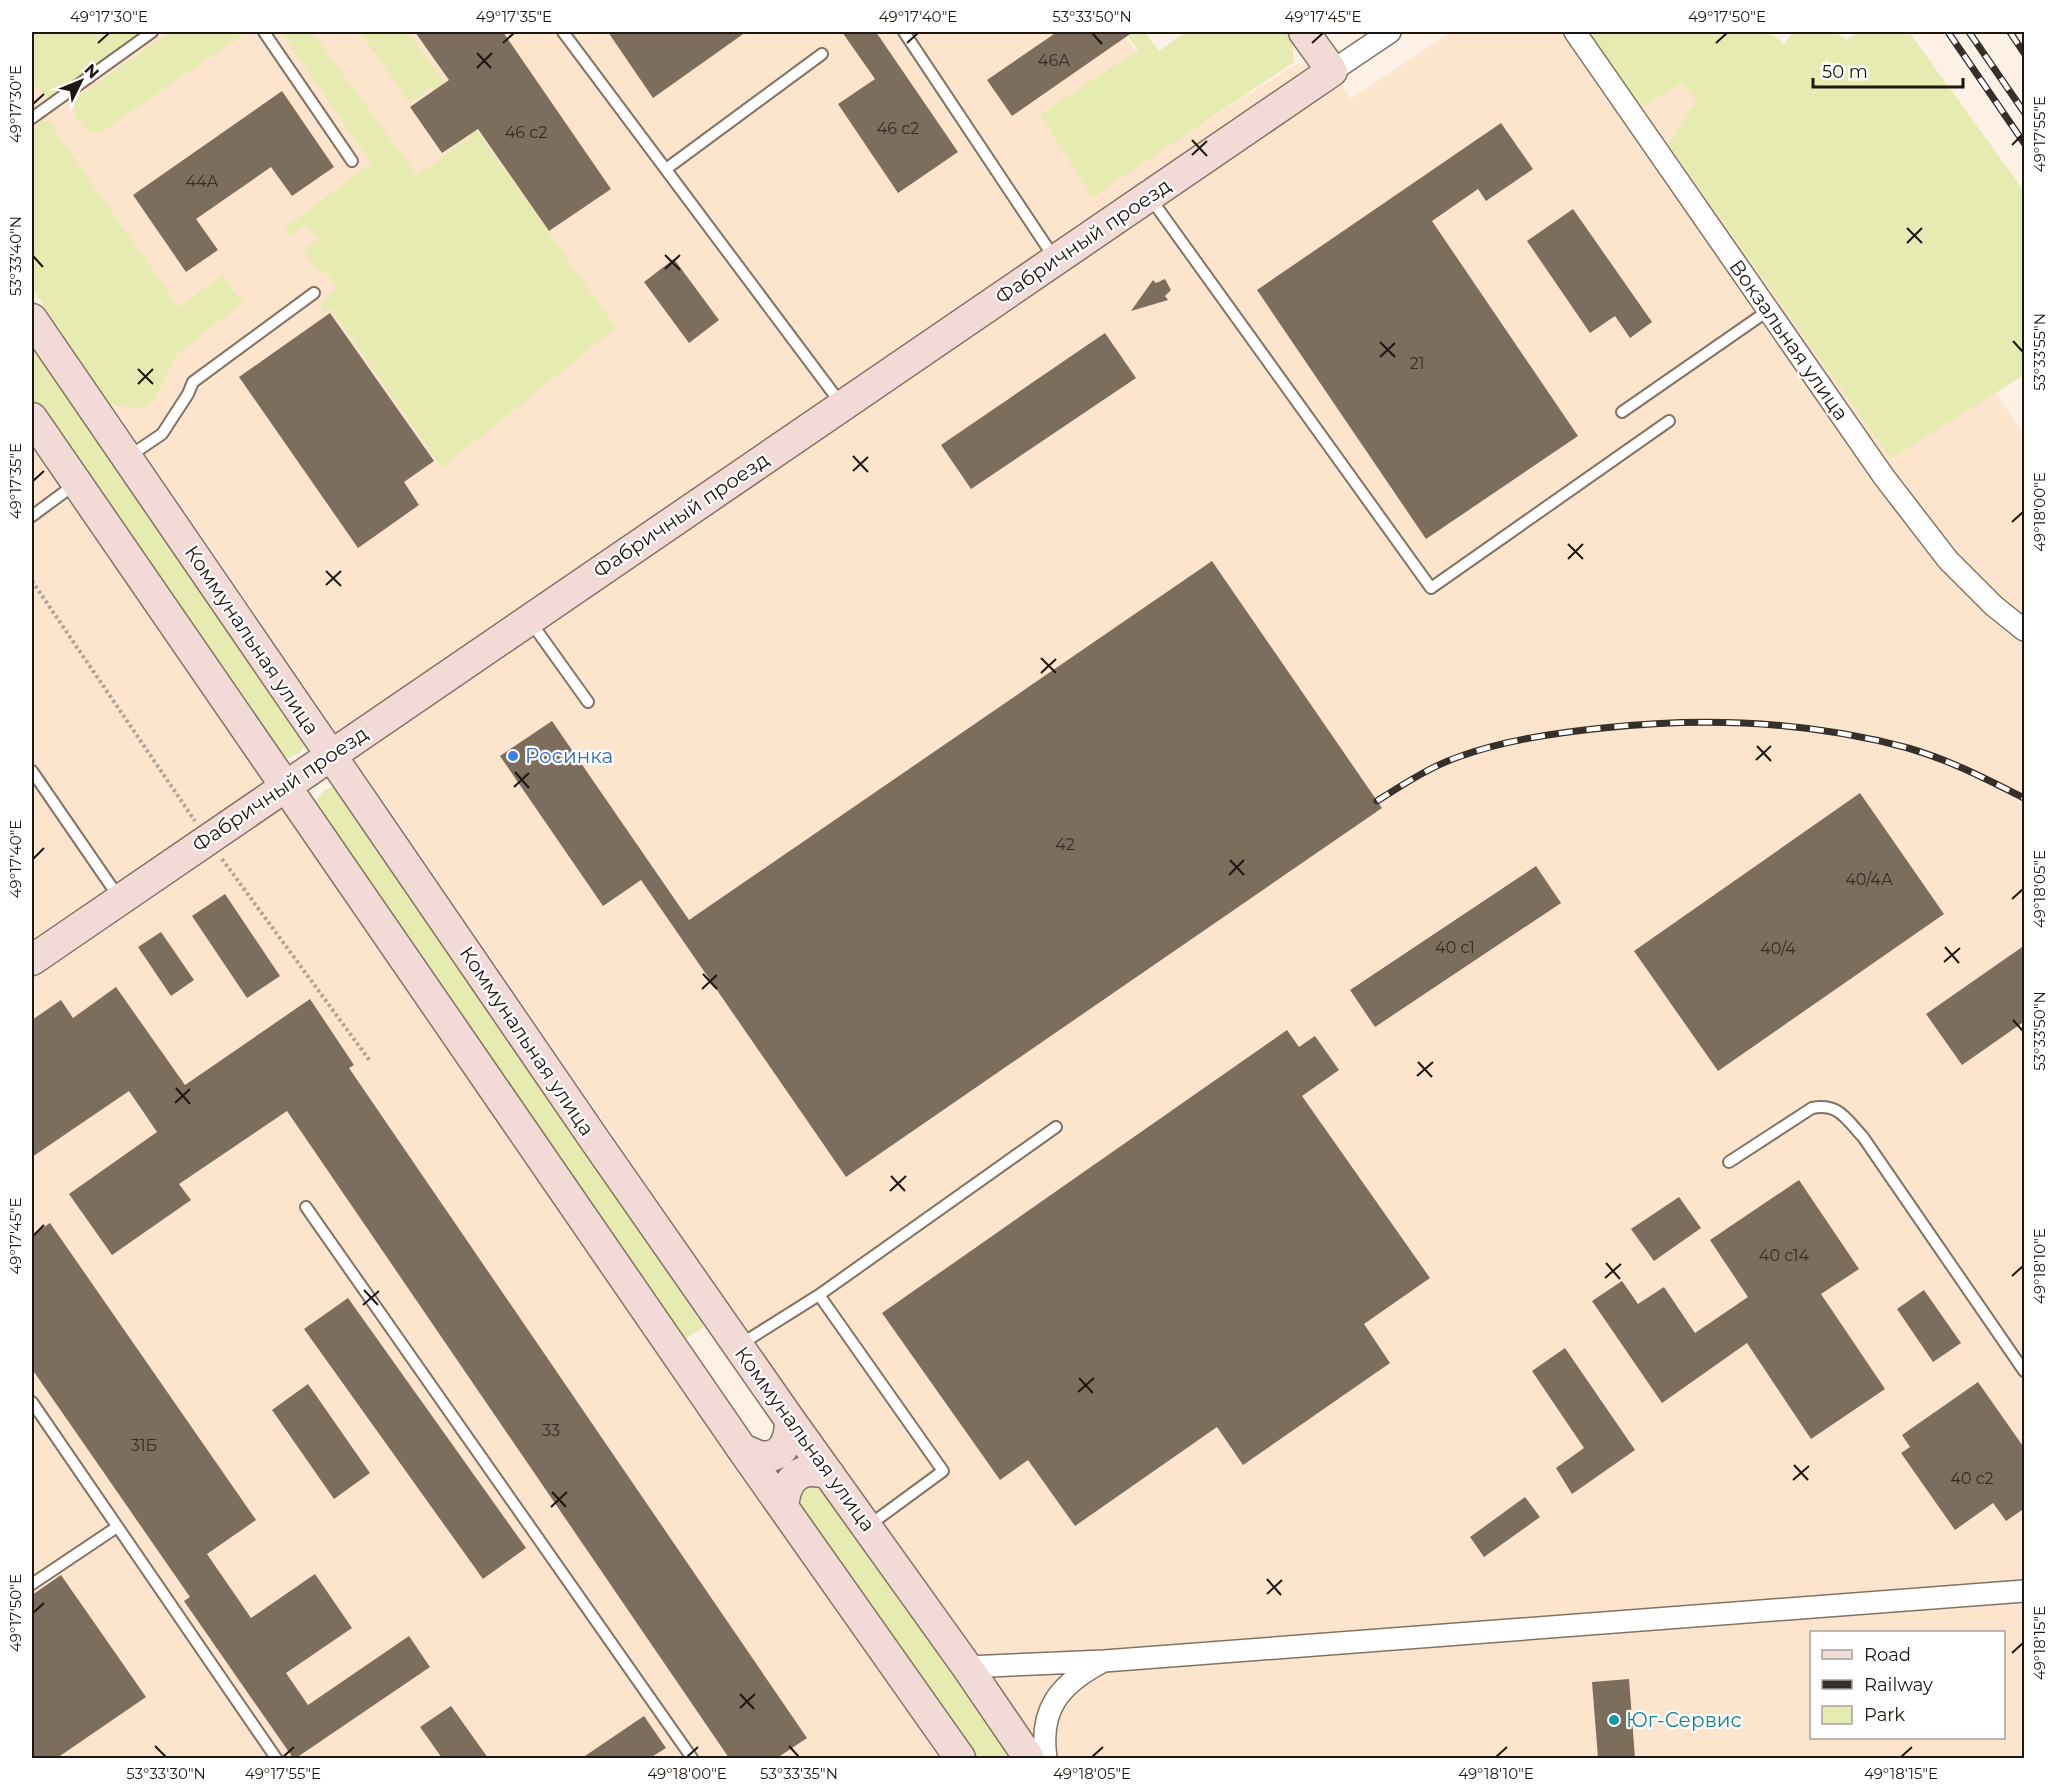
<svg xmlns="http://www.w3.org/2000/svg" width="2056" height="1790" viewBox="0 0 2056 1790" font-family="Montserrat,sans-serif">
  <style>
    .built { fill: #fde5cd; fill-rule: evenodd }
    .green { fill: #e6ecb1 }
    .building { fill: #7d6d5d }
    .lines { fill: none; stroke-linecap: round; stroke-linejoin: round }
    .lane-casing { stroke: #827262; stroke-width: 14 }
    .street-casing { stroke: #827262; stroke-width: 24 }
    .secondary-casing { stroke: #827262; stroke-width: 33 }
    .path { stroke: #aea49a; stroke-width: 4; stroke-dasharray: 3 3; stroke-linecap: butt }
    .lane { stroke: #fff; stroke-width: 10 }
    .street { stroke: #fff; stroke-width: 21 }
    .secondary { stroke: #f2dbd7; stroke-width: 30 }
    .rail-casing { stroke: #372f29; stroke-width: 7 }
    .rail { stroke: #fff; stroke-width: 4.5; stroke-dasharray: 14; stroke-linecap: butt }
    .ticks { fill: none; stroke: #1e1711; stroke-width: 2 }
    .shop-dot { fill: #3f7fe0; stroke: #fff; stroke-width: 2 }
    .culture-dot { fill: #0f9aa8; stroke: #fff; stroke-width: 2 }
    .labels { text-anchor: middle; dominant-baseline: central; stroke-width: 4.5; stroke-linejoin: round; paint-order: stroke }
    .number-label { font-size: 16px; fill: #362c24 }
    .street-label { font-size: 20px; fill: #1e1711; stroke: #fff }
    .shop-label { font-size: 20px; fill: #366cbe; stroke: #fff; text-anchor: start }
    .culture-label { font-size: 20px; fill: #0d838f; stroke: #fff; text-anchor: start }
    .neatline { fill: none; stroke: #1e1711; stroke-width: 2 }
    .ticks-label { font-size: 15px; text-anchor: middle; fill: #1e1711 }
  </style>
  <rect width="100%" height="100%" fill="#fdf1e6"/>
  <path class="built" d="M32,32H1122L1192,130L1298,63L1332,71L1351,99L1451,32H1752L2024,435V1758H1040L32,288ZM1812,1632H2004V1738H1812Z
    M32,446L939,1758H32Z"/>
  <path class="green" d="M32,32H146L51,100L32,84Z
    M170,32H247L100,133L85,130L74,114L75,98Z
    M281,32H312L417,175L471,136L464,123L470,120L616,328L442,468L331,309L324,313L320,305L337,288L326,272L320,273L303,251L318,239L306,224L290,236L284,229L371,163Z
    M360,32H409L456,99L446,107L430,87L410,104Z
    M1125,32H1145L1159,51L1186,32H1289L1292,36L1294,62L1092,197L1040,114L1138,50Z
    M1587,32H1770L1784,44L1793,32H1835L1847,40L1858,32H1909L2024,191V375L1891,459L1668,144L1696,101L1682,83L1642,108Z
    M46,118L179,307L223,274L243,303L177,354L155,400L142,408L111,405L32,289V129Z
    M32,337L306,743L300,753L289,758L277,753L32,397Z
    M331,787H337L710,1323L681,1342L316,808C316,797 322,791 331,787Z
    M819,1483L1013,1758H970L795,1508L799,1487Z"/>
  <path class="building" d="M415,32H503L611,189L549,231L478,129L442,153L410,107L449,80Z
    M608,32H746L653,98Z
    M842,32H876L958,152L898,193L838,104L875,79Z
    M1057,32H1133L1012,116L987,80Z
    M282,91L334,167L292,196L271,167L196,219L218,250L186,272L133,195Z
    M1501,123L1533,169L1486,201L1478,189L1432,221L1578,436L1426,539L1257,290Z
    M1573,209L1652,322L1630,338L1615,316L1590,333L1527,241Z
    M674,259L719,320L689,343L644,282Z
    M1165,279L1171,290L1165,296L1168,300L1131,311L1153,280L1156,283Z
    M330,313L434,461L404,482L419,505L358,548L239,377Z
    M1105,333L1136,378L971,489L941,445Z
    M1212,561L1382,808L846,1177L641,880L603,906L500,756L552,721L689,920Z
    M1860,793L1944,914L1718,1071L1634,951Z
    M1536,866L1561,903L1375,1027L1350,990Z
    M225,894L280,976L247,998L192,916Z
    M161,932L194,980L171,996L138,947Z
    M2025,945V1021L1962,1065L1926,1014Z
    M116,987L185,1085L310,999L354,1065L349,1068L807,1738L777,1758H729L287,1111L179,1184L191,1200L112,1255L69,1194L157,1132L129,1091L32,1157V1020L61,1000L73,1018Z
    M1287,1030L1299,1047L1315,1036L1339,1070L1302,1096L1430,1278L1364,1324L1390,1363L1243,1465L1217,1427L1075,1526L1028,1460L1000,1480L882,1313Z
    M1799,1180L1859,1269L1821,1294L1885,1389L1811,1439L1747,1343L1662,1403L1592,1301L1622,1281L1638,1304L1664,1287L1695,1333L1748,1297L1710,1240Z
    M1679,1197L1701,1228L1654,1261L1631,1229Z
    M50,1223L256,1520L207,1554L251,1618L315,1574L352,1628L286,1673L308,1705L409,1636L430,1667L296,1758H293L184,1601L190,1597L32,1369V1235Z
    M1924,1290L1961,1343L1933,1362L1897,1309Z
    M348,1298L526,1548L483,1579L304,1329Z
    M1565,1348L1635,1450L1572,1494L1556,1468L1584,1448L1532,1371Z
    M1978,1382L2025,1449V1508L2006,1521L1993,1503L1955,1530L1901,1453L1910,1447L1902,1435Z
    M308,1384L370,1473L334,1499L272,1410Z
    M1525,1497L1540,1517L1484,1557L1470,1537Z
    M61,1575L146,1697L57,1758H32V1595Z
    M1629,1679L1635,1758H1598L1592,1682Z
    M451,1706L488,1758H442L420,1727Z
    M644,1716L666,1748L650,1758H582Z"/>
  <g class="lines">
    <g class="lane-casing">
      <path id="lane" d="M264,32L352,161
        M563,32L842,405
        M904,32L1055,259
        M32,118L152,32
        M666,169L822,54
        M1151,199L1431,588L1669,421
        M1622,412L1769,310
        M128,457L162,434L188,394L193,382L314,293
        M32,516L74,485
        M530,621L588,702
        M32,771L120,899
        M1729,1162L1812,1108C1839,1103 1846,1119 1863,1137L2024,1371
        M306,1207L692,1758
        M819,1295L943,1471L868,1526
        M741,1344L819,1295L1056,1127
        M32,1402L276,1758
        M32,1584L117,1527"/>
    </g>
    <g class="street-casing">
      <path id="street" d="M1575,32L1884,477L1948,560L1994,606L2024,630
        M1332,71L1390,32
        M967,1667L1104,1661L2024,1591
        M1046,1758C1039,1710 1059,1685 1100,1663"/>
    </g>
    <g class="secondary-casing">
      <path id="secondary" d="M32,319L594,1139L790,1420L967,1667L1029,1758
        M32,418L742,1449L960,1758
        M32,960L1332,71L1304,32
        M742,1449C748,1451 754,1455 760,1456C784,1460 790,1438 790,1420
        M783,1507C786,1477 800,1465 829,1474"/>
    </g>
    <path class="path" d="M32,581L195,821
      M222,859L370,1061"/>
    <use href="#lane" class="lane"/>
    <use href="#street" class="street"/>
    <use href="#secondary" class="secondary"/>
    <g class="rail-casing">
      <path id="rail" d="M1948,32L2024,143
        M1969,32L2024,112
        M2010,32L2024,53
        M1377,801C1404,784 1431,766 1461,756C1506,740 1555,733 1603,728C1705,717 1808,721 1908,748C1950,760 1986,779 2024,798"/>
    </g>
    <use href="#rail" class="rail"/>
  </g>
  <path class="ticks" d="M1092,33L1102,44M98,43L109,33M503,43L514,33M907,43L918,33M1312,43L1323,33M1716,43L1727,33M477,53L491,68M477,68L492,53M33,104L44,94M1192,140L1207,156M2012,145L2023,134M1192,155L1207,141M1907,228L1922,243M1907,243L1922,228M665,255L680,270M33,256L43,267M665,269L680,255M2013,341L2023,352M1380,342L1395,357M1380,357L1395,343M138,369L153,384M138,384L153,369M853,456L868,472M853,471L868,457M33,481L44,471M2012,522L2023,512M1568,544L1583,559M1568,559L1583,544M326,571L341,586M326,585L341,571M1041,658L1056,673M1041,673L1056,659M1757,746L1771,761M1756,760L1771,746M515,772L529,788M514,787L529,773M33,859L44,848M1230,860L1244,875M1229,875L1244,860M2012,899L2023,889M1945,947L1959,963M1944,962L1960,948M703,974L717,989M702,989L717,975M2013,1020L2023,1031M1418,1062L1432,1077M1417,1076L1433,1062M176,1088L190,1104M175,1103L190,1089M891,1176L905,1191M890,1191L906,1176M33,1236L44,1225M1606,1263L1620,1279M2012,1276L2023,1266M1605,1278L1621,1264M364,1290L378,1305M363,1305L379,1291M1079,1378L1093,1393M1078,1392L1094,1378M1794,1465L1808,1480M1793,1480L1809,1466M552,1492L566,1507M551,1507L567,1492M1267,1579L1281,1595M1267,1594L1282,1580M33,1613L44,1603M2012,1653L2023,1643M740,1694L754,1709M740,1708L755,1694M155,1746L166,1757M789,1746L799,1757M283,1757L294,1747M687,1757L698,1747M1092,1757L1103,1747M1496,1757L1507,1747M1901,1757L1912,1747"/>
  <circle class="shop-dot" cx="513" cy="756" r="6"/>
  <circle class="culture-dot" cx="1614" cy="1720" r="6"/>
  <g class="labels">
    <g class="number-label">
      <text x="1054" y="60">46А</text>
      <text x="898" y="128">46 с2</text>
      <text x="526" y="132">46 с2</text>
      <text x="202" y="181">44А</text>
      <text x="1417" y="363">21</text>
      <text x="1065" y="844">42</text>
      <text x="1869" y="879">40/4А</text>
      <text x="1455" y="947">40 c1</text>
      <text x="1778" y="948">40/4</text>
      <text x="1784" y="1255">40 c14</text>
      <text x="551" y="1430">33</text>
      <text x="144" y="1445">31Б</text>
      <text x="1972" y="1478">40 c2</text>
    </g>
    <g class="street-label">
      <text transform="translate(1083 241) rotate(-34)">Фабричный проезд</text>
      <text transform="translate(1789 340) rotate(55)">Вокзальная улица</text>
      <text transform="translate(681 515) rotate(-34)">Фабричный проезд</text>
      <text transform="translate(252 640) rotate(56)">Коммунальная улица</text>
      <text transform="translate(280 789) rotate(-34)">Фабричный проезд</text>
      <text transform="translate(527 1041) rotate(56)">Коммунальная улица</text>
      <text transform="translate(805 1439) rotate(54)">Коммунальная улица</text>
    </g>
    <g class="shop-label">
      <text x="525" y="756">Росинка</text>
    </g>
    <g class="culture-label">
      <text x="1626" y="1720">Юг-Сервис</text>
    </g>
  </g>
  <rect width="2056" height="1790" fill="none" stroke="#ffffff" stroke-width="66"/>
  <rect x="1810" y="1631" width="195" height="108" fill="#ffffff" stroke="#a5a2a0" stroke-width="1.5"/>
  <rect x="1822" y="1650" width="30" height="9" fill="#f2dbd7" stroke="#a5a2a0" stroke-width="1.5"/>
  <text x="1864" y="1661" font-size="18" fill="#1e1711">Road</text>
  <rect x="1822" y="1680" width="30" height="9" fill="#372f29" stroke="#a5a2a0" stroke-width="1.5"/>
  <text x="1864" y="1691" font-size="18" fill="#1e1711">Railway</text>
  <rect x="1822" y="1706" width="30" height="18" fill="#e6ecb1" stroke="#a5a2a0" stroke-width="1.5"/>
  <text x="1864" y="1721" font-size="18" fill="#1e1711">Park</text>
  <g transform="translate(81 81) rotate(47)" stroke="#ffffff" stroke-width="4.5" paint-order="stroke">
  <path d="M0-4.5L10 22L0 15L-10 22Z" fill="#1e1711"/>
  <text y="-9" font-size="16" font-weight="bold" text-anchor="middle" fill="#1e1711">N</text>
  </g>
  <path d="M1813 78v9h150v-9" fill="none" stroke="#1e1711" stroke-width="3"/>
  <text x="1822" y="78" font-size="18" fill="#1e1711" stroke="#ffffff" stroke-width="4.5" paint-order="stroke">50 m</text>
  <rect x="33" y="33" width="1990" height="1724" class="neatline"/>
  <g class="ticks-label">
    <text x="109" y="22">49°17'30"E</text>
    <text x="514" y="22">49°17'35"E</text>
    <text x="918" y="22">49°17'40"E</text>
    <text x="1092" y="22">53°33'50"N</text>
    <text x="1323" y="22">49°17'45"E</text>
    <text x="1727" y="22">49°17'50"E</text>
    <text transform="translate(16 104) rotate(-90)" y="5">49°17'30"E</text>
    <text transform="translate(2040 134) rotate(-90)" y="5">49°17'55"E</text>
    <text transform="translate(16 256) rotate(-90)" y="5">53°33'40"N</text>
    <text transform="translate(2040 352) rotate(-90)" y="5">53°33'55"N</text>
    <text transform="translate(16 481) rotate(-90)" y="5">49°17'35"E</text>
    <text transform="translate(2040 512) rotate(-90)" y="5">49°18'00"E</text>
    <text transform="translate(16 859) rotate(-90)" y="5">49°17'40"E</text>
    <text transform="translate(2040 889) rotate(-90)" y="5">49°18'05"E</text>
    <text transform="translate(2040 1031) rotate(-90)" y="5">53°33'50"N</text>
    <text transform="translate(16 1236) rotate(-90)" y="5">49°17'45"E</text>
    <text transform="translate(2040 1266) rotate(-90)" y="5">49°18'10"E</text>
    <text transform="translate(16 1613) rotate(-90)" y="5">49°17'50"E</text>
    <text transform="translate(2040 1643) rotate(-90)" y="5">49°18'15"E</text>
    <text x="166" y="1779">53°33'30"N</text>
    <text x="283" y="1779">49°17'55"E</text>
    <text x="687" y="1779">49°18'00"E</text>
    <text x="799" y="1779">53°33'35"N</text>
    <text x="1092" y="1779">49°18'05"E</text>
    <text x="1496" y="1779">49°18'10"E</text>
    <text x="1901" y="1779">49°18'15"E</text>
  </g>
</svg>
